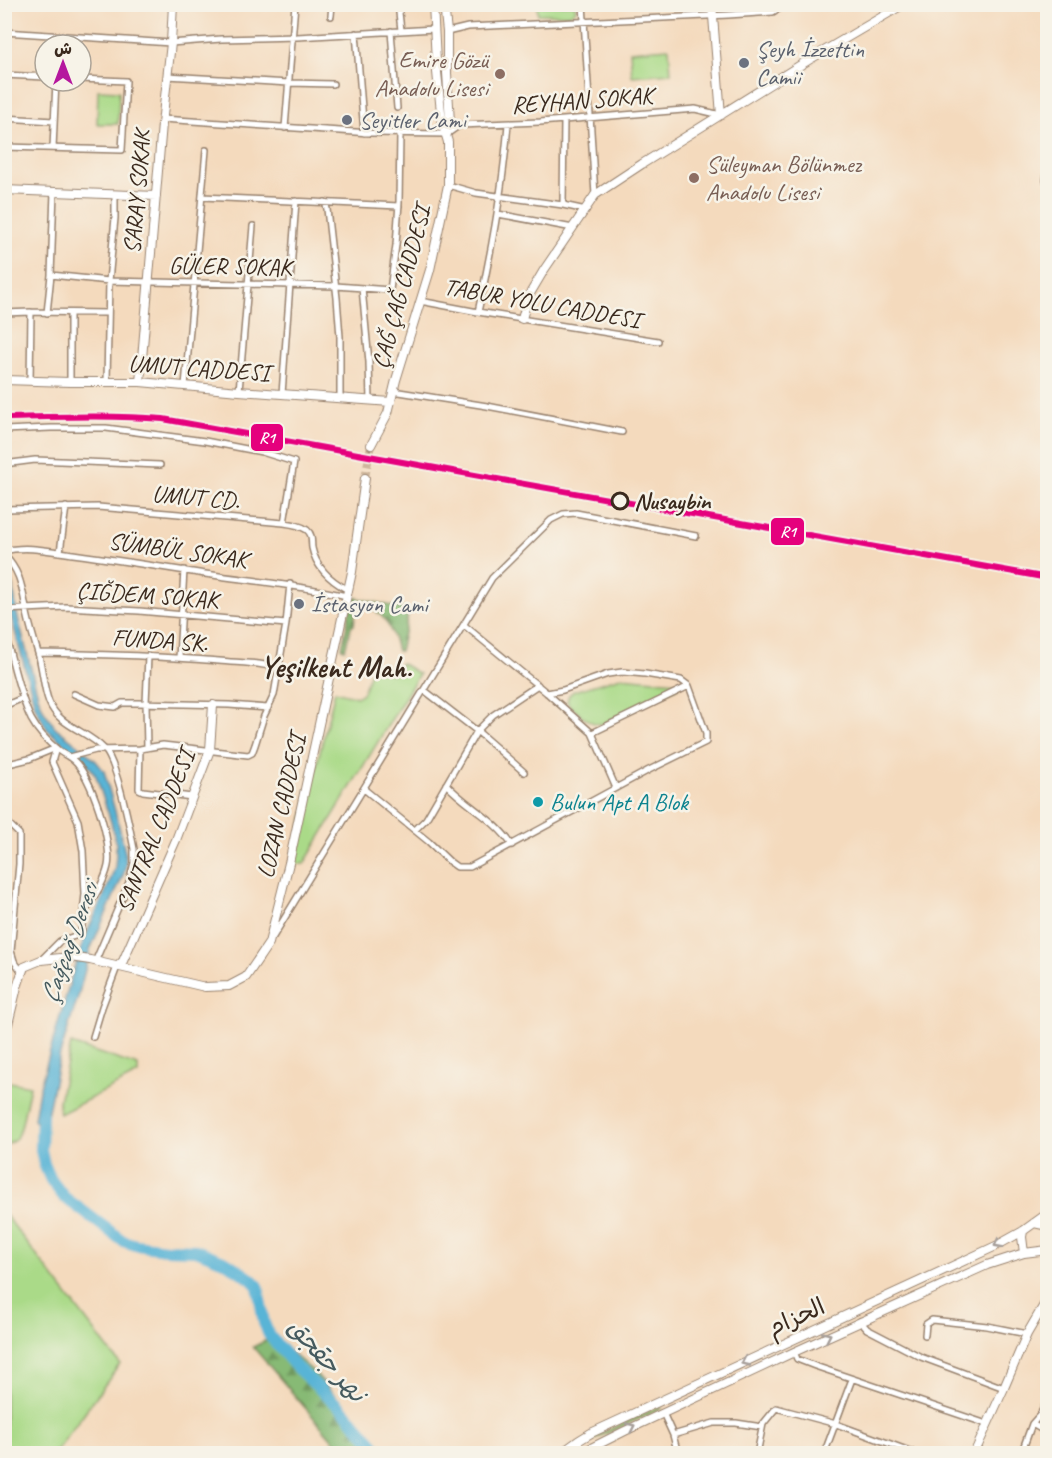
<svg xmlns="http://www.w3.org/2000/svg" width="1052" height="1458" viewBox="0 0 1052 1458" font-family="Caveat,'Playpen Sans Arabic',sans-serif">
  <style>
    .green { fill: #aada88; stroke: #728253; stroke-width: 1.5 }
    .forest { fill: url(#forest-firs); stroke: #617249; stroke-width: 1.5 }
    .water { fill: #58b4d6; stroke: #4a6f7a; stroke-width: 1.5 }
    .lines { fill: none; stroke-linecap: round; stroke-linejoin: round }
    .river { stroke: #58b4d6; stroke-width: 12 }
    .secondary-tunnel { stroke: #cfb79d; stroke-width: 8; stroke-dasharray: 8 4; stroke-linecap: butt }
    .street-casing { stroke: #98826e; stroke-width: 8 }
    .secondary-casing { stroke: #98826e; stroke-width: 10 }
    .street { stroke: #fff; stroke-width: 5 }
    .secondary { stroke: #fff; stroke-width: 8 }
    .rail-1-casing { stroke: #f7f3e8; stroke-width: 10 }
    .rail-1 { stroke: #e5007d; stroke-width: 6 }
    .oneway { stroke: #a79f9a }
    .worship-dot { fill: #6b7280; stroke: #f7f3e8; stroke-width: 2 }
    .education-dot { fill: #8d6e63; stroke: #f7f3e8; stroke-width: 2 }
    .stop-dot { fill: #f7f3e8; stroke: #3b2a1e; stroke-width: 3 }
    .culture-dot { fill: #0f9aa8; stroke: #f7f3e8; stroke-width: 2 }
    .labels { text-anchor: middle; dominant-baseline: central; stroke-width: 5; stroke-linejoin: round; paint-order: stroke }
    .worship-label { font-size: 24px; fill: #5b616d; stroke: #f7f3e8; text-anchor: start }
    .education-label { font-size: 24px; fill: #785e54; stroke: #f7f3e8; text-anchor: end }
    .street-label { font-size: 24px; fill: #3b2a1e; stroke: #f7f3e8 }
    .stop-label { font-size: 24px; font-weight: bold; fill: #3b2a1e; stroke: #f7f3e8; text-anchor: start }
    .culture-label { font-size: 24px; fill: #0d838f; stroke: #f7f3e8; text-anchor: start }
    .water-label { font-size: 26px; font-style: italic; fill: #455a5e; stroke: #f7f3e8 }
    .district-label { font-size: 30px; font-weight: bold; fill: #3b2a1e; stroke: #f7f3e8 }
    .line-badge { stroke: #f7f3e8; stroke-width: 2 }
    .badge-label { font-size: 16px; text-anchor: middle; font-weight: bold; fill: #fff }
  </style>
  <defs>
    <pattern id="forest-firs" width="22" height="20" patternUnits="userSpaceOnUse" patternTransform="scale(1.5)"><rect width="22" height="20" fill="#87ba74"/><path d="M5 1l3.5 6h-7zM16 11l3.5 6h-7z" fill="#70975f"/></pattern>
  </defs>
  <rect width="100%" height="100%" fill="#f7f3e8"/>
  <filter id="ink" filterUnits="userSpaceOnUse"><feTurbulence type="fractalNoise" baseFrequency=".0167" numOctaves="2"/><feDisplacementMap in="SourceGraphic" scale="12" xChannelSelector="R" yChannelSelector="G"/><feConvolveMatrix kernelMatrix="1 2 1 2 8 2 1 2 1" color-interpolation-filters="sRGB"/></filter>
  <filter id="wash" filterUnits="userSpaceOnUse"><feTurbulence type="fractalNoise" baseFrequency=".008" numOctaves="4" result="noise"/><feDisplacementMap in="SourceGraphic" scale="24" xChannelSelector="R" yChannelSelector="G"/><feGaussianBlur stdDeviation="1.35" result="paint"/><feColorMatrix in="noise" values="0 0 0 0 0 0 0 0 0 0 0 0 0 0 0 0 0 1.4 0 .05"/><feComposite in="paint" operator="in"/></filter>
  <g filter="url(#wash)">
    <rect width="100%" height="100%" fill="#f4dabd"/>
    <path class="green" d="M537,5H575L576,10L570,15L538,14Z
      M669,48L671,73L632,76L630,51Z
      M98,90L119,91L118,124H97Z
      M401,663L419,674L304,864H296L293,860L335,691L357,697L363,692L371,669L393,674Z
      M621,677L676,682L679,686L602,724C589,725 579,713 569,705L567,701L569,695L574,691Z
      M71,1044L138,1066V1074L60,1114L58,1106Z
      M5,1081L30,1086L21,1128L15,1140L5,1146Z
      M4,1213L120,1364L55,1453H5Z
      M660,1406L661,1407V1409L588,1442L572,1453L566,1454L595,1436Z"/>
    <path class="forest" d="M353,597L409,610L400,651H397C391,625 384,609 356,604L354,625L351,627L345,649L342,648Z
      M273,1337L315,1373L386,1453H344L253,1347Z"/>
    <path class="water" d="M4,570L11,581L13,588L17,614L38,696L44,711L55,727L78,745L96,761L104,771L118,822L125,852L126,864L124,873L90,950L78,997L60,1054L47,1115L41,1130L34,1119L39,1090L74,968L85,937L109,884L115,867L116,855V844L111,822L96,776L90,767L47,729L35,706L5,594Z"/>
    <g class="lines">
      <path class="river" d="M42,1114L41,1150L44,1164L51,1180L64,1197L123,1241L136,1245L166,1249L196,1250L226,1262L251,1279L258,1286L264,1323L269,1335L296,1367L346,1413L382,1454"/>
    </g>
  </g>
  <g filter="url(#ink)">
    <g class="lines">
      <path class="secondary-tunnel" d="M365,478L371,445"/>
      <g class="street-casing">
        <path id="street" d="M398,4L401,30
          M583,4L595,195
          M4,10L5,4
          M331,16L332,4
          M391,31L397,108
          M4,32L171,43L221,39L297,37L434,29
          M447,32L468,27L728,15L773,12L785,4
          M356,33L364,133
          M4,75L45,77
          M167,76L289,83L333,84
          M4,118L54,121
          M162,119L370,133L447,134L460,125L540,122L695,109L721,115
          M285,128L295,4
          M4,147L122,150L126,81L81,79
          M53,148L56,81
          M1046,180L1048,169
          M448,185L476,193L563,205L586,210
          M202,197L399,206
          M325,202L327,209L337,298L340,337V398
          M563,205L564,120
          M498,214L573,228
          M51,275L109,281L336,286L390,290L396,245L399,203L400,134
          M362,288L369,362L370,401
          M420,301L478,312L658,341
          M478,312C492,249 503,188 508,124
          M4,313L31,312L108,313
          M47,313L51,275L54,192
          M70,313V382
          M30,381L31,312
          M107,381L109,281L115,218V195
          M185,386L206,150
          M239,391L253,226
          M393,391L487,406L622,432
          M282,394L296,201
          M4,430L51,428H106L205,441L262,452L294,462L284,523
          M4,464L35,460L160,465
          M4,509L98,507L284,523C292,524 300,525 307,530C313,535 311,541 312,548C316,567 331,581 348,590
          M4,551C26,545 51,551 73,554C117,560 161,567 205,574C253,581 299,585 347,596
          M60,552L66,507
          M4,555C22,573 22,590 27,613C30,627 34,640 38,653C43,669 43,687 49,702C59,727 87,730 104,749C117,761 130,829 134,849V863L129,882L95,962
          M4,610L66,607L139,611L286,624
          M464,625L547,693L592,733L616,788
          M4,631C12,657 19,695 31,719C37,730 48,742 58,750C62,754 69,756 73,760C91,774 113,844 108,866C104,884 92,900 83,915
          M38,653C99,654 159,656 219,661C237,663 263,662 279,669
          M179,658L184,570
          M424,690L477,731L524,772
          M74,694L99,705L115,707L122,703H138L229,705L268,708
          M4,706L23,698
          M592,733L689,686
          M147,748L146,703L148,656
          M140,749L139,789L143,791L192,797
          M69,757L96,750L140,749L163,745L248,755L252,753L255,745L264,716L274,695L286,624L290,584
          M4,765L29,759L56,748L52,762L78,821L83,851L85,894L81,934L60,941L41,960
          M446,784C466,806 495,819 512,845
          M364,789L429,842L450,862L457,867H470L649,770L706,742V733L689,686L681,680L645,674L622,672L608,674L563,690L547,693
          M4,819L19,834V864L11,951L14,961L22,972
          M415,830L426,819L477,731L493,715L538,685
          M273,937L492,578L551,520L563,514L576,513L696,536
          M93,1037L102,1007L117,967
          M860,1321L867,1329L921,1357L1004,1388
          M925,1335L926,1324L932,1320L987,1326L1027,1334
          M794,1352L797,1359L815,1366L987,1424
          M663,1413L673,1435L678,1454
          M1032,1424L1048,1433
          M673,1435L714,1423H736L762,1427
          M757,1454L763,1424L776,1408L836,1424L918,1454
          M824,1454L852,1379
          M1021,1454L1032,1424L1040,1415L1048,1400"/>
      </g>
      <g class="secondary-casing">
        <path id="secondary" d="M444,4L447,32V73L450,122L447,134
          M712,4L721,115
          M4,190L156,196
          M522,319L528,297L544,270L595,195L642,164L807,61L904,4
          M4,380L70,382H140L239,391L391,402
          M140,382L162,124L171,43L173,4
          M371,445L388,413L396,380L430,270L448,185V142L442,122L436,62L433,4
          M117,967L123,961L176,840L210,750L213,705
          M4,1030L8,1024L17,987L24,967L41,960L70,957L90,960L205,987L229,986L246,977L269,943L289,863L352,572L365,478
          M1034,1223L1048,1226
          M1023,1231L1022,1237L1024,1253
          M560,1454L578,1441L591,1433L996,1246L1023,1231L1048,1213
          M579,1454L625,1431L794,1352L987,1265L1024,1253L1048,1250
          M974,1454L1004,1388L1027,1334L1048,1298"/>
      </g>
      <use href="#street" class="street"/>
      <use href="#secondary" class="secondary"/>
      <g class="rail-1-casing">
        <path id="rail-1" d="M4,418C57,417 110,415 163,419L1048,578"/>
      </g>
      <use href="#rail-1" class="rail-1"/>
    </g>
    <defs><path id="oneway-chevron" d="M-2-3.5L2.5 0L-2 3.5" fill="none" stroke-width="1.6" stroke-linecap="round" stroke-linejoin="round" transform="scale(1.5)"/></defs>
    <g class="oneway">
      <use href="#oneway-chevron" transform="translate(998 1244) rotate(152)"/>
      <use href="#oneway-chevron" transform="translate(827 1336) rotate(-25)"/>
      <use href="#oneway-chevron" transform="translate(745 1362) rotate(155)"/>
      <use href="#oneway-chevron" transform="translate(631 1427) rotate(-25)"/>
    </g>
  </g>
  <g class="worship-dot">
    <circle cx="744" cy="63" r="6"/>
    <circle cx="347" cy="120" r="6"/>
    <circle cx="299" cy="604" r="6"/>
  </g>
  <g class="education-dot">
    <circle cx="500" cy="74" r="6"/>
    <circle cx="694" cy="178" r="6"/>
  </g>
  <circle class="stop-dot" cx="620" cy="501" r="8"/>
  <circle class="culture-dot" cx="538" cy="802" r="6"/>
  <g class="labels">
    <g class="worship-label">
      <text x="756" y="49">Şeyh İzzettin<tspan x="756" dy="28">Camii</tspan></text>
      <text x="359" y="120">Seyitler Cami</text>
      <text x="311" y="604">İstasyon Cami</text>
    </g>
    <g class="education-label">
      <text x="488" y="60">Emire Gözü<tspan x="488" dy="28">Anadolu Lisesi</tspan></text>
      <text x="706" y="164" text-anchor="start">Süleyman Bölünmez<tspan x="706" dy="28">Anadolu Lisesi</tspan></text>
    </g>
    <g class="street-label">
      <text transform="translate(582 100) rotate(-4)">REYHAN SOKAK</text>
      <text transform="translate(137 192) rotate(-85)">SARAY SOKAK</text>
      <text transform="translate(230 266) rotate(1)">GÜLER SOKAK</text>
      <text transform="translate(401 287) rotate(-75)">ÇAĞ ÇAĞ CADDESI</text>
      <text transform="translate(542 303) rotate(10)">TABUR YOLU CADDESI</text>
      <text transform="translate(199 368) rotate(4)">UMUT CADDESI</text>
      <text transform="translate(196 497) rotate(5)">UMUT CD.</text>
      <text transform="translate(178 550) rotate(8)">SÜMBÜL SOKAK</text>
      <text transform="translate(147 595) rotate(4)">ÇIĞDEM SOKAK</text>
      <text transform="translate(160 640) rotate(4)">FUNDA SK.</text>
      <text transform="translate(281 806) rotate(-77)">LOZAN CADDESI</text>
      <text transform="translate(155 831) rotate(-68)">SANTRAL CADDESI</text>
      <text transform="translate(796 1317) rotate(-24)">الحزام</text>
    </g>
    <g class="stop-label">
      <text x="634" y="501">Nusaybin</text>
    </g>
    <g class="culture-label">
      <text x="550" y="802">Bulun Apt A Blok</text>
    </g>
    <g class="water-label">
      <text transform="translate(69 943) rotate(-70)">Çağçağ Deresi</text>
      <text transform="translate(327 1360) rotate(48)">نهر جقجق</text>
    </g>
    <g class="district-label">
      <text x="336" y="667">Yeşilkent Mah.</text>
    </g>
  </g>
  <g class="line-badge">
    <rect x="250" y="423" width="34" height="29" rx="6" fill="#e5007d"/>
    <rect x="770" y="517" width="35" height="29" rx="6" fill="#e5007d"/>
  </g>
  <g class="badge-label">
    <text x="267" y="443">R1</text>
    <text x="788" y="537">R1</text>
  </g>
  <rect width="1052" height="1458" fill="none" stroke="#f7f3e8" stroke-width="24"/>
  <g transform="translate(63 63)"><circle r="28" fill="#f7f3e8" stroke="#aca397" stroke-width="1.5"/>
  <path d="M0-4.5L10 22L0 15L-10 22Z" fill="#b5179e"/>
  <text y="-9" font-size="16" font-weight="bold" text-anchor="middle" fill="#3b2a1e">ش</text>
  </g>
</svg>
